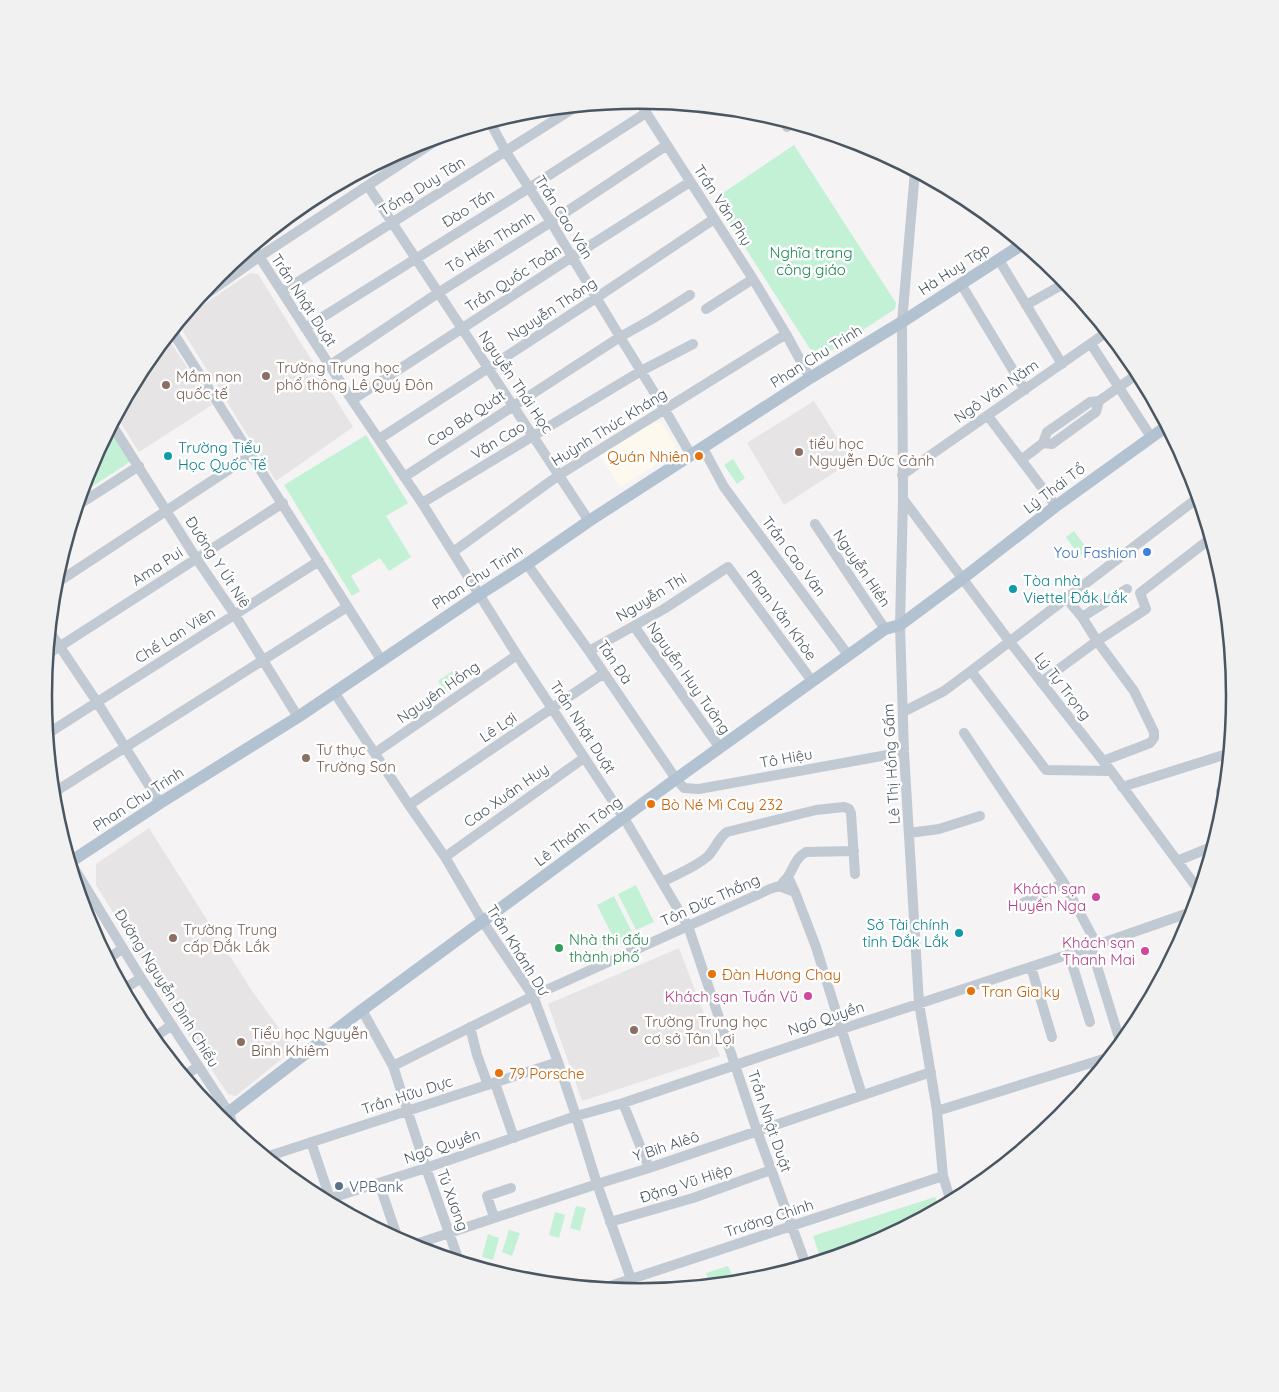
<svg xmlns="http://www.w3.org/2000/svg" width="1279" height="1392" viewBox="0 0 1279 1392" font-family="Quicksand,sans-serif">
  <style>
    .commercial { fill: #fdf9ef }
    .education { fill: #e6e4e5 }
    .green { fill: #c3f1d5 }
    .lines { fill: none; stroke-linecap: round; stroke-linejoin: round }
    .minor { stroke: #c1cad2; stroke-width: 10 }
    .major { stroke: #b3c2d1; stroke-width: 12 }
    .education-dot { fill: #8d6e63; stroke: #fff; stroke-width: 2 }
    .culture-dot { fill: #0f9aa8; stroke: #fff; stroke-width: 2 }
    .food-dot { fill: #e8710a; stroke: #fff; stroke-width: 2 }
    .shop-dot { fill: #3f7fe0; stroke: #fff; stroke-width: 2 }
    .hotel-dot { fill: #d1479c; stroke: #fff; stroke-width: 2 }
    .leisure-dot { fill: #2e9e5b; stroke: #fff; stroke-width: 2 }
    .service-dot { fill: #5c6f8a; stroke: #fff; stroke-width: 2 }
    .labels { text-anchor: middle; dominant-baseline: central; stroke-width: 5; stroke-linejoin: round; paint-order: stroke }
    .street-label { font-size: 15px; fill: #4a5661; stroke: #fff }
    .park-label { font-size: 15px; fill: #17864f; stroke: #fff }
    .education-label { font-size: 15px; fill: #785e54; stroke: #fff; text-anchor: start }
    .culture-label { font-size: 15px; fill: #0d838f; stroke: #fff; text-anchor: start }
    .food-label { font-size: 15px; fill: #c56008; stroke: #fff; text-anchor: start }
    .shop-label { font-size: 15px; fill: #366cbe; stroke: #fff; text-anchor: end }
    .hotel-label { font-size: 15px; fill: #b23c85; stroke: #fff; text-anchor: end }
    .leisure-label { font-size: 15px; fill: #27864d; stroke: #fff; text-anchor: start }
    .service-label { font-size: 15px; fill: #4e5e75; stroke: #fff; text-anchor: start }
    .rim { fill: none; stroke: #4a5661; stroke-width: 2.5 }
  </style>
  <rect width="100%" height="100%" fill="#f5f3f3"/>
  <path class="commercial" d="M652,421L662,424L675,444L672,455L620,487L599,455Z"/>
  <path class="education" d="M250,273L258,274L353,427L276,481L179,325L182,319Z
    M167,337L212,405L139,452L117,417L144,365Z
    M814,401L852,461L784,505L747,443Z
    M149,828L252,991L294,1049L236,1096L228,1094L189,1036L96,885V864Z
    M679,948L720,1056L582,1101L548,1004Z"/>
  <path class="green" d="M794,145L896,303L895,309L820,358L814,355L714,199Z
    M110,429L131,461L87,490L84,486L89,468Z
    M366,435L408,503L386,516L411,557L389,571L380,558L351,576L360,591L352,596L284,485Z
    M733,459L745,478L737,484L724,465Z
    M1074,531L1088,550L1079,556L1066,537Z
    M457,668L464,677L444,690L438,681Z
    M636,885L654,922L636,930L618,894Z
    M614,896L632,932L615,941L597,905Z
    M935,1197L939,1208L867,1247L821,1260L813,1236Z
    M576,1206L586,1208L580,1231L570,1228Z
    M555,1212L565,1215L559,1238L549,1235Z
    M509,1230L520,1233L512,1256L502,1252Z
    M488,1234L499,1238L493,1260L482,1257Z
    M728,1266L732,1275L709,1282L706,1273Z"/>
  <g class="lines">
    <path class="minor" d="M638,100L753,279L786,334L810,378
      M786,121L787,127
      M490,122L506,152L551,222L620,337L665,410L691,455
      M915,171L902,322L903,499L900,625L904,752L919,1003L937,1111L943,1176L951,1202
      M368,186L589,521
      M253,247L352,400L422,503L517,655L624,818L688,926L735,1065L757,1131L806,1265
      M999,260L1062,364
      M961,284L1025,390
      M282,292L577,106
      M198,300L259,257L443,136
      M1026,305L1067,282
      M706,309L753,279
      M305,328L529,188L646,113
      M172,331L382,661
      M1091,344L1151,437
      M329,366L438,293L551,222L667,145
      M352,400L572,257L690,182
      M988,416L1056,506
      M112,425L196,558L235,615L298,717
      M379,439L596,298L714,219
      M1043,443L1052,444L1096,412L1099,401
      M703,448L724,487L848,655
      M1021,460L1043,443L1047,432L1090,402L1099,401L1139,373
      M902,475L1107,332
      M404,477L620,337L652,319L690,295
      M903,499L1010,642L1111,771L1200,892
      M422,503L641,371L693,344
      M78,505L139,466
      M815,524L885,629
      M453,552L559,475L786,334
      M527,564L589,651L676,779L684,788L699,789L904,752
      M55,584L251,455
      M1066,598L1082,617L1097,641L1134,691L1154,732V738L1150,743L1103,761
      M1082,617L1127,589
      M634,626L720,748
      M50,632L97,702L160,803
      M589,651L664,609L728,567L812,681
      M48,654L283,503
      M971,671L1046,770L1111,771
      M1041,682L1097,641L1146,609L1140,593L1211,538
      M334,692L409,805L445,857L483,922L533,996L558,1062L576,1116L597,1184L631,1279
      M903,712L944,691L971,671L1199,497
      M964,733L1064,883L1097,945
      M47,734L319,561
      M375,753L517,655
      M1122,787L1230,753
      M1221,791L1226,789
      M53,793L347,607
      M409,805L604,673
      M909,833L939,829L980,816
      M445,857L584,758
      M1177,861L1214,846
      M71,863L141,978L229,1113L235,1131
      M788,877L795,892L816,947L862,1095
      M662,882C677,874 694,868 707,857C715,850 718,838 727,832L816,810L844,807L849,809L851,813L855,874
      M783,882C794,873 792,860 806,852L854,851
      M1019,905L1064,883
      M1091,947L1121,1044
      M1069,954L1090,1022
      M108,959L123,948
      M1031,967L1052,1037
      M124,989L141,978
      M362,1010L393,1066L426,1168L459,1261
      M470,1027L477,1055L488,1085
      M153,1038L172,1025
      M393,1066L533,996L770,889L779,886L795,892
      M185,1076L198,1066
      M495,1083L514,1138
      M623,1103L649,1168
      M937,1111L1110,1057
      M311,1142L332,1204
      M266,1157L558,1062
      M379,1183L398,1239
      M325,1200L426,1168L576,1116L623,1103L842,1029L1091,947L1194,911
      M494,1217L487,1196L511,1188
      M610,1222L693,1198L771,1170
      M410,1246L597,1184L649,1168L931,1072
      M604,1288L943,1176"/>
    <path class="major" d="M70,862L160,803L298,717L480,594L527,564L589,521L810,378L902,322L1023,244
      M220,1119L362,1010L676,779L885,629L900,625L962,579L1056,506L1167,426"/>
  </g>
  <g class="education-dot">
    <circle cx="266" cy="376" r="5"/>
    <circle cx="166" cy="385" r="5"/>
    <circle cx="799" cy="452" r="5"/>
    <circle cx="306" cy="758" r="5"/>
    <circle cx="173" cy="938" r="5"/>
    <circle cx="634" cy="1030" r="5"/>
    <circle cx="241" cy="1042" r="5"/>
  </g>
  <g class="culture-dot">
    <circle cx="168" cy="456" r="5"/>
    <circle cx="1013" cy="589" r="5"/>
    <circle cx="959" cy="933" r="5"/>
  </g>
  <g class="food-dot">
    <circle cx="699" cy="456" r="5"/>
    <circle cx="651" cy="804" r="5"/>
    <circle cx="712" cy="974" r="5"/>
    <circle cx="971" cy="991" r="5"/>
    <circle cx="499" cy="1073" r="5"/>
  </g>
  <circle class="shop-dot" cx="1147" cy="552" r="5"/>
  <g class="hotel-dot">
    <circle cx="1096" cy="897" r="5"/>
    <circle cx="1145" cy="951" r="5"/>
    <circle cx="808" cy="996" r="5"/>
  </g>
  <circle class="leisure-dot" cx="559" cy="948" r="5"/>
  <circle class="service-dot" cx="339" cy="1186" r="5"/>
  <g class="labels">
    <g class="street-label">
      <text transform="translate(422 186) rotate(-32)">Tống Duy Tân</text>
      <text transform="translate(723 205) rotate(57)">Trần Văn Phụ</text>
      <text transform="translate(468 208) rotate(-32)">Đào Tấn</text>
      <text transform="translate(564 217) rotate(58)">Trần Cao Vân</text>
      <text transform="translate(490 242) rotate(-32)">Tô Hiến Thành</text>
      <text transform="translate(954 269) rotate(-33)">Hà Huy Tập</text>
      <text transform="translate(513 278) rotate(-33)">Trần Quốc Toản</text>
      <text transform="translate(304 300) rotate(57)">Trần Nhật Duật</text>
      <text transform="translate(552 309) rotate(-33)">Nguyễn Thông</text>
      <text transform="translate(816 356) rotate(-32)">Phan Chu Trinh</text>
      <text transform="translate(516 382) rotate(56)">Nguyễn Thái Học</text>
      <text transform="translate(996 391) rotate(-35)">Ngô Văn Năm</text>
      <text transform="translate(466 418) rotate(-33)">Cao Bá Quát</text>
      <text transform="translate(609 427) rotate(-32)">Huỳnh Thúc Kháng</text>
      <text transform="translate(498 440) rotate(-31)">Văn Cao</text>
      <text transform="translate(1054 488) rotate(-37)">Lý Thái Tổ</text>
      <text transform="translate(794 556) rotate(53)">Trần Cao Vân</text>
      <text transform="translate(218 562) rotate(57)">Đường Y Út Niê</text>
      <text transform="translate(157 566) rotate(-33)">Ama Pui</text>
      <text transform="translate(862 568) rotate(56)">Nguyễn Hiền</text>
      <text transform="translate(477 577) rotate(-33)">Phan Chu Trinh</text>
      <text transform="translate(651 597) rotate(-31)">Nguyễn Thi</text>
      <text transform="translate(782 615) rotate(54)">Phan Văn Khòe</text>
      <text transform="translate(175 635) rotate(-32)">Chế Lan Viên</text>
      <text transform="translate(615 662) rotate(56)">Tản Đà</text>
      <text transform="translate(689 678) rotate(55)">Nguyễn Huy Tưởng</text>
      <text transform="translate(1063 686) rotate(52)">Lý Tự Trọng</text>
      <text transform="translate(438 692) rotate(-35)">Nguyên Hồng</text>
      <text transform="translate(498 727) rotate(-34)">Lê Lợi</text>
      <text transform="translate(583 727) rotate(57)">Trần Nhật Duật</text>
      <text transform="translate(786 758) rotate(-10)">Tô Hiệu</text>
      <text transform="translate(891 764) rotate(-93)">Lê Thị Hồng Gấm</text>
      <text transform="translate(506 795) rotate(-35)">Cao Xuân Huy</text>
      <text transform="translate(138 799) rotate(-33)">Phan Chu Trinh</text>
      <text transform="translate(578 831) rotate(-37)">Lê Thánh Tông</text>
      <text transform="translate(710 900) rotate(-24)">Tôn Đức Thắng</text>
      <text transform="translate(518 950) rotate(58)">Trần Khánh Dư</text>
      <text transform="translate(167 988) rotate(58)">Đường Nguyễn Đình Chiểu</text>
      <text transform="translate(826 1018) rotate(-18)">Ngô Quyền</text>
      <text transform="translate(407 1095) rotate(-18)">Trần Hữu Dực</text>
      <text transform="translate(770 1121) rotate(71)">Trần Nhật Duật</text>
      <text transform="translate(442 1146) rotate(-19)">Ngô Quyền</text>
      <text transform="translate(666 1146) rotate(-18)">Y Bih Alêô</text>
      <text transform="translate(686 1183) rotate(-18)">Đặng Vũ Hiệp</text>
      <text transform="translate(453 1200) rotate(70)">Tú Xương</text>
      <text transform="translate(769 1218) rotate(-18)">Trường Chinh</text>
    </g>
    <g class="park-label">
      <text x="811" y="252">Nghĩa trang<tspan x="811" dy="17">công giáo</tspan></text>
    </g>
    <g class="education-label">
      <text x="276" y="367">Trường Trung học<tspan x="276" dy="17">phổ thông Lê Quý Đôn</tspan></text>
      <text x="176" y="376">Mầm non<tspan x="176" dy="17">quốc tế</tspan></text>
      <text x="809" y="443">tiểu học<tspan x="809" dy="17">Nguyễn Đức Cảnh</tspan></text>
      <text x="316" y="749">Tư thục<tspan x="316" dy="17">Trường Sơn</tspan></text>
      <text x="183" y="929">Trường Trung<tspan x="183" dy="17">cấp Đắk Lắk</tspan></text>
      <text x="644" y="1021">Trường Trung học<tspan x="644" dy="17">cơ sở Tân Lợi</tspan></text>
      <text x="251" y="1033">Tiểu học Nguyễn<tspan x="251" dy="17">Bỉnh Khiêm</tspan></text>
    </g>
    <g class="culture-label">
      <text x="178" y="447">Trường Tiểu<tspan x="178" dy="17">Học Quốc Tế</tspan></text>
      <text x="1023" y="580">Tòa nhà<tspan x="1023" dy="17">Viettel Đắk Lắk</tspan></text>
      <text x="949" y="924" text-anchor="end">Sở Tài chính<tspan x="949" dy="17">tỉnh Đắk Lắk</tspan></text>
    </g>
    <g class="food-label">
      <text x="689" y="456" text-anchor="end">Quán Nhiên</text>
      <text x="661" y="804">Bò Né Mì Cay 232</text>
      <text x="722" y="974">Đàn Hương Chay</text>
      <text x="981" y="991">Tran Gia ky</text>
      <text x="509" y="1073">79 Porsche</text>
    </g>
    <g class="shop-label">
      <text x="1137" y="552">You Fashion</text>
    </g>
    <g class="hotel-label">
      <text x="1086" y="888">Khách sạn<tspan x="1086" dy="17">Huyền Nga</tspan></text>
      <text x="1135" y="942">Khách sạn<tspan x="1135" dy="17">Thanh Mai</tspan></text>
      <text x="798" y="996">Khách sạn Tuấn Vũ</text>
    </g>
    <g class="leisure-label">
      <text x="569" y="939">Nhà thi đấu<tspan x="569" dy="17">thành phố</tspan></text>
    </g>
    <g class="service-label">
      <text x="349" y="1186">VPBank</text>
    </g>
  </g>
  <path d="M0 0H1279V1392H0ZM52 696a587 587 0 1 1 1174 0a587 587 0 1 1-1174 0Z" fill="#f1f1f2" fill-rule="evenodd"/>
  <path class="rim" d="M52 696a587 587 0 1 1 1174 0a587 587 0 1 1-1174 0Z"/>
</svg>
